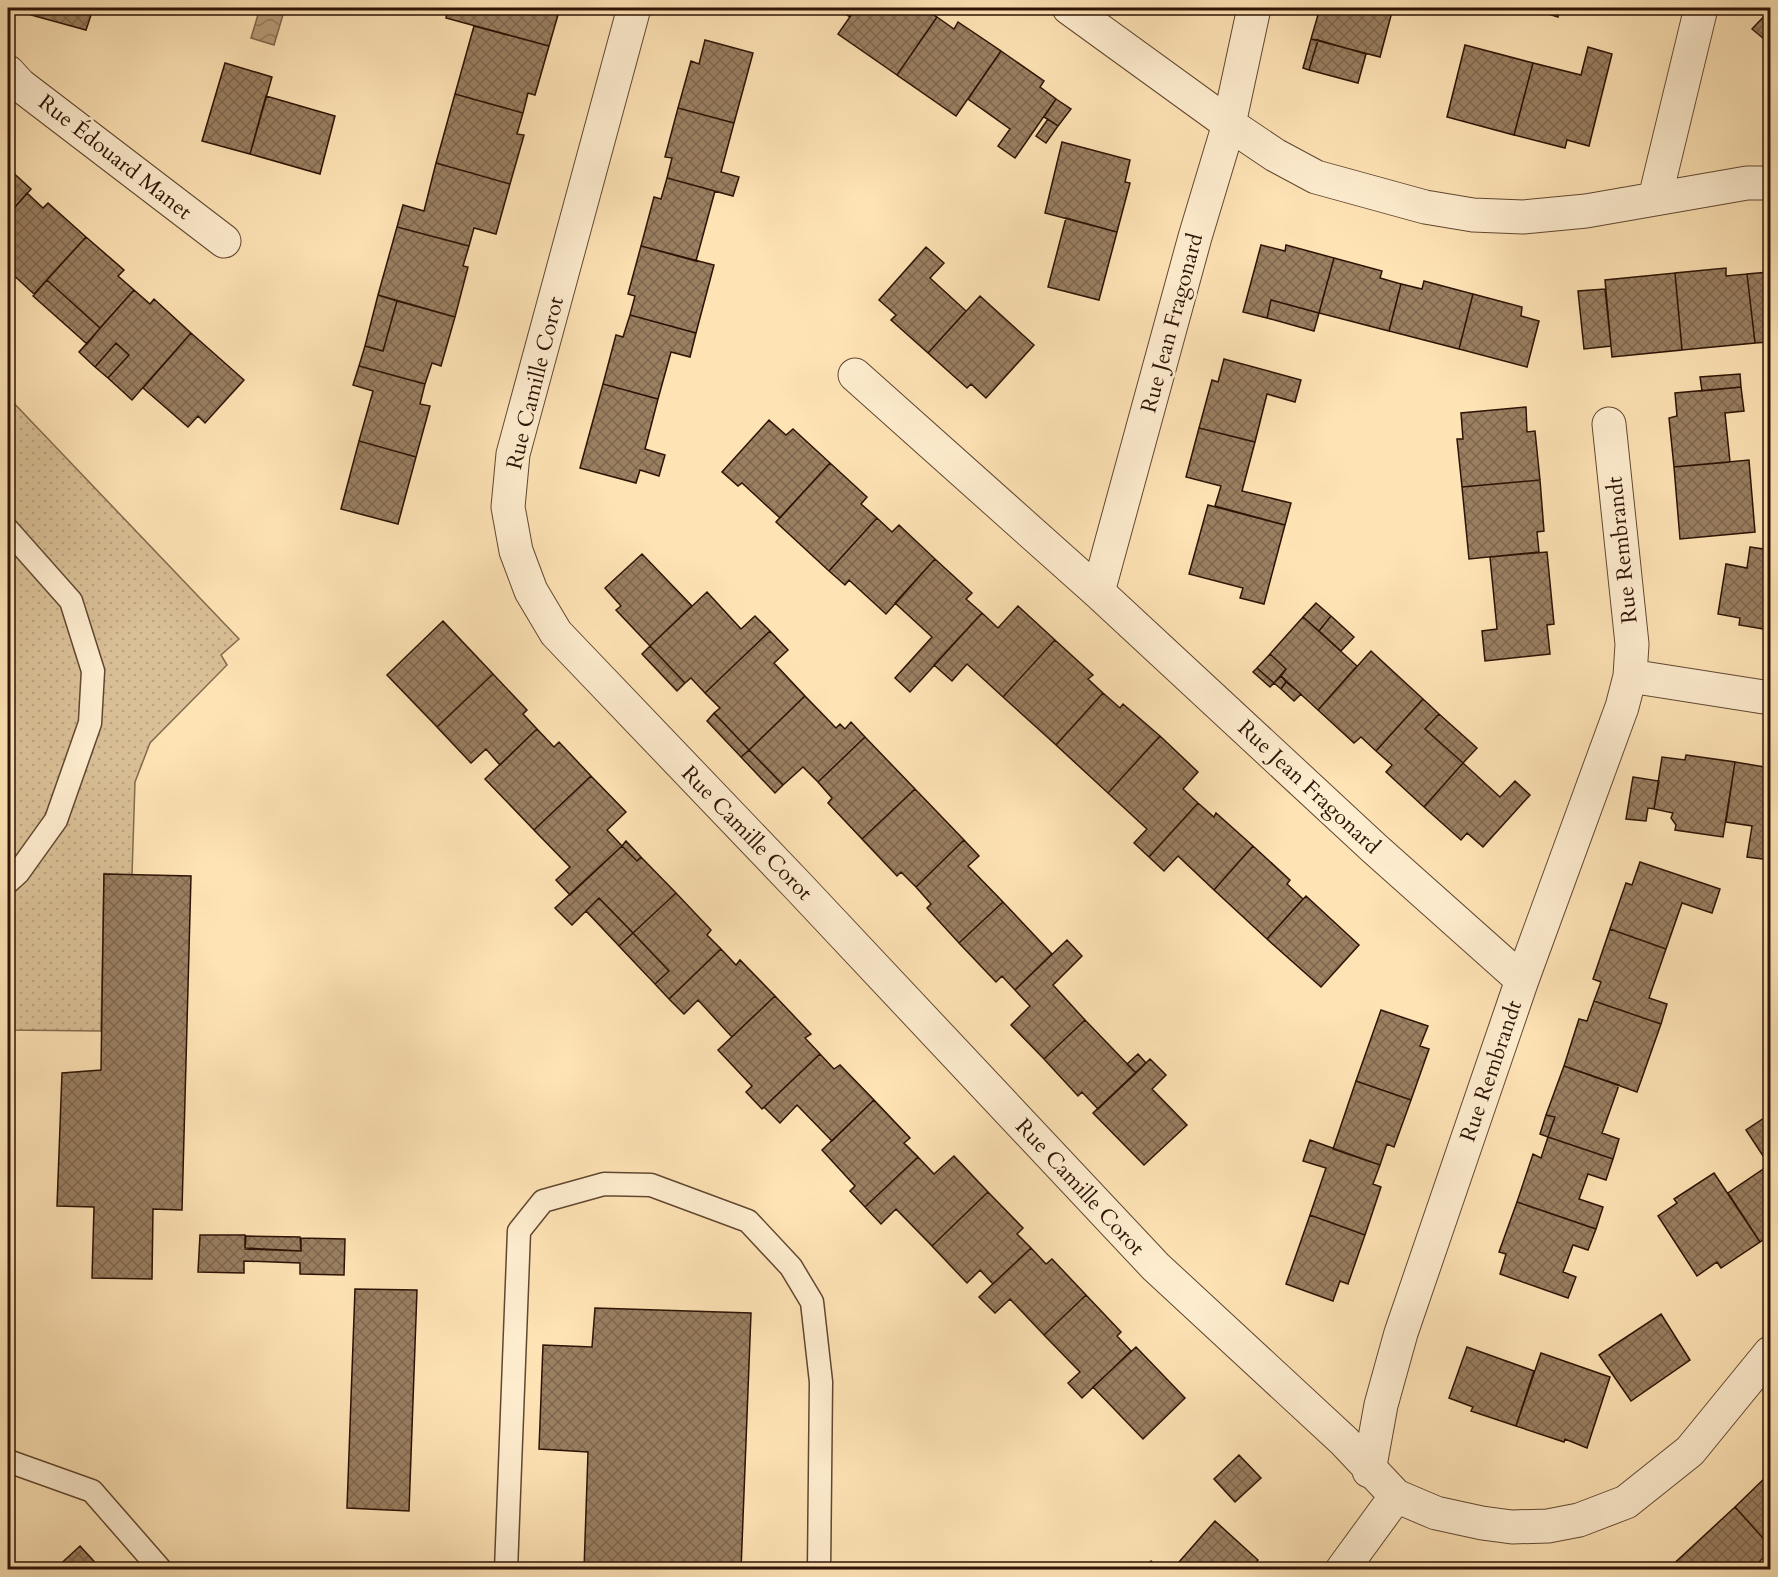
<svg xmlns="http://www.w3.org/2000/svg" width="1778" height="1577" viewBox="0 0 1778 1577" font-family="Cardo,serif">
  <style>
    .park { fill: url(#park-dots); stroke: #846a4e; stroke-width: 1.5 }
    .water { fill: url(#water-waves); stroke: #80654b; stroke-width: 1.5 }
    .building { fill: url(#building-cross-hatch); stroke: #2d1305; stroke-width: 1.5 }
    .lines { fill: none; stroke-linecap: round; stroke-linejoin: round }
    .lane-casing { stroke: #614731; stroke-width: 25 }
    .street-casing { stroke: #614731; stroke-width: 35 }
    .lane { stroke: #feedcf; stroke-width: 22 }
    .street { stroke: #feedcf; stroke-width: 33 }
    .labels { text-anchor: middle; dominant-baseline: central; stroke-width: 6; stroke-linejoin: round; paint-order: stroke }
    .street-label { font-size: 22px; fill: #2d1305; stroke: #feedcf }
  </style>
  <defs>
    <pattern id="park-dots" width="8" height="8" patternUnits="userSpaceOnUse" patternTransform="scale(1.5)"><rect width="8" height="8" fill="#dac097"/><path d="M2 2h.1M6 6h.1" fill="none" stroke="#bba481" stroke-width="1.8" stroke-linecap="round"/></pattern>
    <pattern id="water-waves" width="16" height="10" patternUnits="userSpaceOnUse" patternTransform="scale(1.5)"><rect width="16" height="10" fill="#b79c79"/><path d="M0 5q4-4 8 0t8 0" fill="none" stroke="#957e61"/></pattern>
    <pattern id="building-cross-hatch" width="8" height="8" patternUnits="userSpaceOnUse" patternTransform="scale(1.5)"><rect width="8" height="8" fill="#9a7f61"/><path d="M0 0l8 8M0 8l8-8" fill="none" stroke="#7e674e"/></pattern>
  </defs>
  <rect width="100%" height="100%" fill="#fee3b5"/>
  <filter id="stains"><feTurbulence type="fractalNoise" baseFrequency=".00333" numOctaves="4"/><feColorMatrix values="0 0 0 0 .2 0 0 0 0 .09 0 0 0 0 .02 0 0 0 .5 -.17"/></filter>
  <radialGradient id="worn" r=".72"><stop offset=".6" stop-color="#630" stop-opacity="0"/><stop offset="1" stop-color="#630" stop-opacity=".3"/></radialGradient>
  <path class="park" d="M8,397L239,639L221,655L227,665L150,743L135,782L132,875L104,874L101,1031L8,1030Z"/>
  <path class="water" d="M260,8H285L274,45L251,38Z"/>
  <path class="building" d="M33,8H114L112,14L93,9L86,30L31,15Z
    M448,8H560L549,46L446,18Z
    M836,8H856L850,17Z
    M856,8H923L937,17L897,75L838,34Z
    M1320,8H1393L1380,57L1311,39Z
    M1547,8H1559L1558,17L1545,13Z
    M1765,8H1770V44L1752,29L1769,11Z
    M937,17L954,29L958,22L1001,51L956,116L897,75Z
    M474,26L549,46L535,95L528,93L523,113L455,94Z
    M1311,39L1318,40L1309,70L1303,68Z
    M705,40L753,53L734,123L678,108L691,61L699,64Z
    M1318,40L1366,54L1358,83L1309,70Z
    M1465,45L1533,63L1514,135L1447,117Z
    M1588,47L1612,54L1589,146L1567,140L1565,148L1514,135L1533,63L1581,75Z
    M1001,51L1044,81L1040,87L1056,99L1015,158L998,146L1010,129L968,99Z
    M225,63L272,77L250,154L202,141Z
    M455,94L523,113L517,134L524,135L510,184L436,163Z
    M266,96L335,116L320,174L250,154Z
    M1056,99L1071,109L1058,126L1044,117Z
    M678,108L734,123L721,172L739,177L733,196L667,178L672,158L665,157Z
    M1048,119L1058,126L1046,143L1036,136Z
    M1062,142L1130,160L1125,182L1130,183L1117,232L1045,213Z
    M436,163L510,184L496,234L474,228L469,246L397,227L403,205L424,211Z
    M8,168L31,189L8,215Z
    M667,178L715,191L696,261L641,246L654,197L661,199Z
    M27,193L43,208L48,203L86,237L34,294L8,270V215Z
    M1066,218L1117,232L1099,300L1048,287Z
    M397,227L469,246L463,266L468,267L455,317L378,295Z
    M86,237L124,270L118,276L134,290L100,328L47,280Z
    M1261,245L1285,251L1286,245L1334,258L1319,313L1271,300L1267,318L1243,312Z
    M641,246L714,265L696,333L630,315L635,296L628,294Z
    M926,247L944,263L930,278L966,311L928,353L891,320L896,315L879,300Z
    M1334,258L1382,271L1380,278L1401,284L1389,331L1319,313Z
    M1767,263H1770V342L1755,343L1747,274L1769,272Z
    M1726,268V276L1747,274L1755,343L1682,350L1675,273Z
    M1675,273L1682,350L1612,357L1605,280Z
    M47,280L100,328L87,344L33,296Z
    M1424,281L1473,294L1459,349L1389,331L1401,284L1422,289Z
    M1605,289L1611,346L1584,349L1578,291Z
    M134,290L150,304L154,299L191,333L132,400L108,378L129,355L116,343L95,367L79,352Z
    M1473,294L1522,307L1521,316L1539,321L1527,367L1459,349Z
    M378,295L397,301L383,351L365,346Z
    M980,296L1034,345L986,398L971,384L967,388L928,353Z
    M1271,300L1319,313L1314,331L1267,318Z
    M397,301L455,317L441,366L432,363L425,384L359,366L365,346L383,351Z
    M630,315L696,333L690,357L671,352L658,399L603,384L616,335L623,337Z
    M191,333L244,380L205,423L198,416L188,427L143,388Z
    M116,343L129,355L108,378L95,367Z
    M1224,359L1301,380L1295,402L1267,394L1255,442L1199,428L1212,380L1218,382Z
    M359,366L425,384L420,404L430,406L416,457L359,441L373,391L353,385Z
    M1740,374L1741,387L1702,391L1700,377Z
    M603,384L658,399L645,449L665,455L659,476L640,470L636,483L580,468Z
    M1741,387L1744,411L1725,413L1730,462L1674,467L1669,418L1677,416L1675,393Z
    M1526,407L1527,432L1535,431L1540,480L1462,487L1457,439H1463L1461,413Z
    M769,420L786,435L793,429L830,463L780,518L742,483L738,486L722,472Z
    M1199,428L1255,442L1242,491L1291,503L1285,525L1215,506L1221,486L1186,477Z
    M359,441L416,457L398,524L341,509Z
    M1749,460L1755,532L1680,539L1674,467Z
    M830,463L867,497L861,504L877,518L829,571L776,522Z
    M1540,480L1544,531L1537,532L1539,552L1469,559L1462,487Z
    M1208,505L1285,525L1264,604L1240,598L1243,588L1189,574Z
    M877,518L892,532L899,525L935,559L886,614L849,580L845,585L829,571Z
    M1750,547L1770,550V630L1739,625L1740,618L1718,614L1726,564L1747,568Z
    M1547,552L1554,624L1547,625L1550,654L1485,661L1482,631L1497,629L1490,557Z
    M642,554L692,606L650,646L616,610L621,606L605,588Z
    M935,559L972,593L966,599L982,613L910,692L895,678L932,637L895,603Z
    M707,592L741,629L755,616L770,631L705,693L691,678L685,683L650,646Z
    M1316,603L1331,616L1319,631L1303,617Z
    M1018,606L1055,640L1003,697L967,664L952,681L934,665L982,613L998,628Z
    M1331,616L1354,637L1341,651L1319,631Z
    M1303,617L1357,666L1318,710L1281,676L1286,669L1270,654Z
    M443,621L493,674L437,727L387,675Z
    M770,631L788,650L774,663L805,696L749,750L714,713L720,708L705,693Z
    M1055,640L1093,675L1088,679L1103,693L1056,745L1003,697Z
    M650,646L685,683L677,691L642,654Z
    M1371,651L1423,699L1376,751L1361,737L1354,743L1318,710Z
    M1270,654L1286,669L1274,683L1257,668Z
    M1257,668L1274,683L1270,687L1253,672Z
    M493,674L527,710L523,714L537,729L500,765L486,749L471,763L437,727Z
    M1281,676L1286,682L1281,689L1274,683Z
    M1286,682L1301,694L1294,701L1281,689Z
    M1103,693L1120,708L1123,704L1160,736L1108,793L1056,745Z
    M805,696L836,728L840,724L845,729L851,722L865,737L818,782L803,767L783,785L749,750Z
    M1423,699L1439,714L1425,729L1463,763L1424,807L1386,772L1392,765L1376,751Z
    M714,713L749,750L741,757L707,721Z
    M1439,714L1477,748L1463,763L1425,729Z
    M537,729L554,747L559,742L591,776L534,830L485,779Z
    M1160,736L1198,772L1183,789L1198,803L1149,857L1134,843L1147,829L1108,793Z
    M865,737L915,789L862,839L828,803L832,798L818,782Z
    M749,750L783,785L775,793L741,757Z
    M1686,755L1735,762L1723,837L1675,830L1676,825L1671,818L1673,813L1654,809L1662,757L1685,760Z
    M1735,762L1770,768V860L1747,857L1752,826L1726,822Z
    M1463,763L1500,797L1515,781L1530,795L1483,847L1467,833L1461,840L1424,807Z
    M591,776L626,812L607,830L622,846L570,895L556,880L570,867L534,830Z
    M1633,777L1659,781L1654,809L1648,808L1646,821L1626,819Z
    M915,789L964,840L916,887L901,872L897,876L862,839Z
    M1198,803L1214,817L1216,813L1253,846L1214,890L1178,856L1164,871L1149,857Z
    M964,840L979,856L968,866L1003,902L959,943L927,908L931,904L916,887Z
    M626,841L641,857L637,861L622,846Z
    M622,846L637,861L641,857L676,893L633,933L599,898L572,925L555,908Z
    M1253,846L1290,880L1287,884L1303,899L1267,939L1214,890Z
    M1640,862L1720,889L1712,913L1682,903L1666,949L1610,929L1626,883L1632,885Z
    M104,874L191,876L182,1210L153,1209L152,1279L92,1278L94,1207L57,1206L62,1073L101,1070Z
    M676,893L711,930L707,935L721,949L669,999L655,984L669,971L633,933Z
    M1306,896L1359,945L1321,987L1267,939Z
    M599,898L633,933L619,946L586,911Z
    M1003,902L1052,954L1015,990L1002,976L996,982L959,943Z
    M1610,929L1666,949L1649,998L1667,1004L1661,1024L1594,1001L1601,982L1593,979Z
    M633,933L669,971L655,984L619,946Z
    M1067,940L1082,956L1053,985L1085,1020L1044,1059L1011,1025L1030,1006L1015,990Z
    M721,949L736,965L740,960L775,996L732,1037L698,1000L684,1014L669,999Z
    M775,996L811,1034L805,1038L820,1054L762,1109L746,1092L752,1086L718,1050Z
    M1594,1001L1661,1024L1637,1092L1564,1066L1579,1019L1587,1021Z
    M1381,1010L1428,1026L1420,1046L1429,1049L1411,1100L1356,1081Z
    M1085,1020L1136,1073L1098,1109L1082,1092L1078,1096L1044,1059Z
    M820,1054L834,1069L840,1065L874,1100L832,1141L797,1105L780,1123L764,1107Z
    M1138,1054L1146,1063L1136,1073L1127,1064Z
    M1150,1059L1166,1075L1152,1089L1187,1125L1144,1165L1093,1113Z
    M1564,1066L1619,1085L1602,1133L1619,1139L1613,1159L1548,1137L1555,1117L1546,1115Z
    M1356,1081L1411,1100L1394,1147L1387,1144L1380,1165L1333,1149Z
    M874,1100L910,1138L904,1143L918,1157L865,1207L850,1191L855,1186L822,1150Z
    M1546,1115L1555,1117L1548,1137L1540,1134Z
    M1764,1118L1770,1129V1235L1760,1242L1728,1193L1769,1165L1746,1130Z
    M1548,1137L1613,1159L1606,1180L1588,1174L1579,1199L1603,1207L1596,1229L1517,1202L1533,1154L1541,1158Z
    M1310,1140L1380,1165L1373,1184L1381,1187L1365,1235L1310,1215L1326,1168L1303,1161Z
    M954,1156L988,1192L932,1246L896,1209L881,1224L865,1207L918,1157L934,1174Z
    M1714,1173L1760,1242L1721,1268L1717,1262L1697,1276L1658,1216L1677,1203L1674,1199Z
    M988,1192L1023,1228L1017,1234L1031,1248L993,1284L980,1270L967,1283L932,1246Z
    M1517,1202L1596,1229L1588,1250L1573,1245L1563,1272L1576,1277L1568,1298L1500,1274L1506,1254L1499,1252Z
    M1310,1215L1365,1235L1348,1284L1340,1281L1333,1301L1286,1284Z
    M200,1235H245V1249L301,1251V1238L345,1239L344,1275L300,1274V1263L244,1261V1273L198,1272Z
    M246,1236L300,1237L301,1251L245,1248Z
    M1031,1248L1046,1264L1052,1259L1086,1295L1044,1335L1010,1299L995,1313L979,1297Z
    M355,1289L417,1290L409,1511L347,1508Z
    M1086,1295L1121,1332L1117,1336L1131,1351L1082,1398L1068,1383L1080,1372L1044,1335Z
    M595,1308L751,1313L741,1570H584L588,1452L539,1449L543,1345L592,1347Z
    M1661,1314L1690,1360L1631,1401L1599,1355Z
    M1136,1347L1185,1398L1143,1439L1093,1387Z
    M1467,1347L1534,1371L1516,1426L1471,1411L1473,1407L1449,1398Z
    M1541,1353L1610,1377L1587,1448L1565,1439L1564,1442L1516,1426Z
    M1239,1455L1261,1478L1235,1502L1214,1479Z
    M1770,1473V1546L1735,1507Z
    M1735,1507L1770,1546V1551L1751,1570H1667Z
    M1215,1521L1258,1560L1250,1570H1172Z
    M80,1546L102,1570H54Z
    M1151,1561L1161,1570H1143Z"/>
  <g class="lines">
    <g class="lane-casing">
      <path id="lane" d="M8,530L71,601L93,671L90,723L56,820L18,873L8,882
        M8,1461L92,1491L161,1570
        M506,1570L519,1231L543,1201L604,1184L651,1185L748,1221L791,1267L812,1302L821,1382L819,1570"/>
    </g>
    <g class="street-casing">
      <path id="street" d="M634,8L513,454L508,507L516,551L531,591L556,633L798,886L1156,1267L1344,1441L1396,1496L1436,1513L1482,1523L1512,1527L1548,1526L1579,1520L1626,1502L1690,1451L1770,1353
        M1069,8L1229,124L1254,8
        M8,72L20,85L224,241
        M1655,198L1701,8
        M855,375L1098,592L1374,848L1522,980
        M1098,592L1195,237L1229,124L1275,155L1316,177L1425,207L1473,215L1523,217L1586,211L1747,183H1770
        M1630,676L1770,698
        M1369,1471L1381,1405L1401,1333L1522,980L1622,707L1630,676L1632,644L1609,424
        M1342,1570L1396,1496"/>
    </g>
    <use href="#lane" class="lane"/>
    <use href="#street" class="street"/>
  </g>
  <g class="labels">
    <g class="street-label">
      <text transform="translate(115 157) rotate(38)">Rue Édouard Manet</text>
      <text transform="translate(1172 323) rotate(-75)">Rue Jean Fragonard</text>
      <text transform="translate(535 383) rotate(-76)">Rue Camille Corot</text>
      <text transform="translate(1622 550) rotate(-96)">Rue Rembrandt</text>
      <text transform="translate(1309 787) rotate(43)">Rue Jean Fragonard</text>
      <text transform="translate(747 833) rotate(46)">Rue Camille Corot</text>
      <text transform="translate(1491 1071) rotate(-71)">Rue Rembrandt</text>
      <text transform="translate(1080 1187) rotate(47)">Rue Camille Corot</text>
    </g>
  </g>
  <rect width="1778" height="1577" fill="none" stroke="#fee3b5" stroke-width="30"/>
  <rect x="9" y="9" width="1760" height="1559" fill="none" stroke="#2d1305" stroke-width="3"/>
  <rect x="15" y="15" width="1748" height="1547" fill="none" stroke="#2d1305" stroke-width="1.5"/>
  <rect width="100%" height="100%" filter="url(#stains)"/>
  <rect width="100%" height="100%" fill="url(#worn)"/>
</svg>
